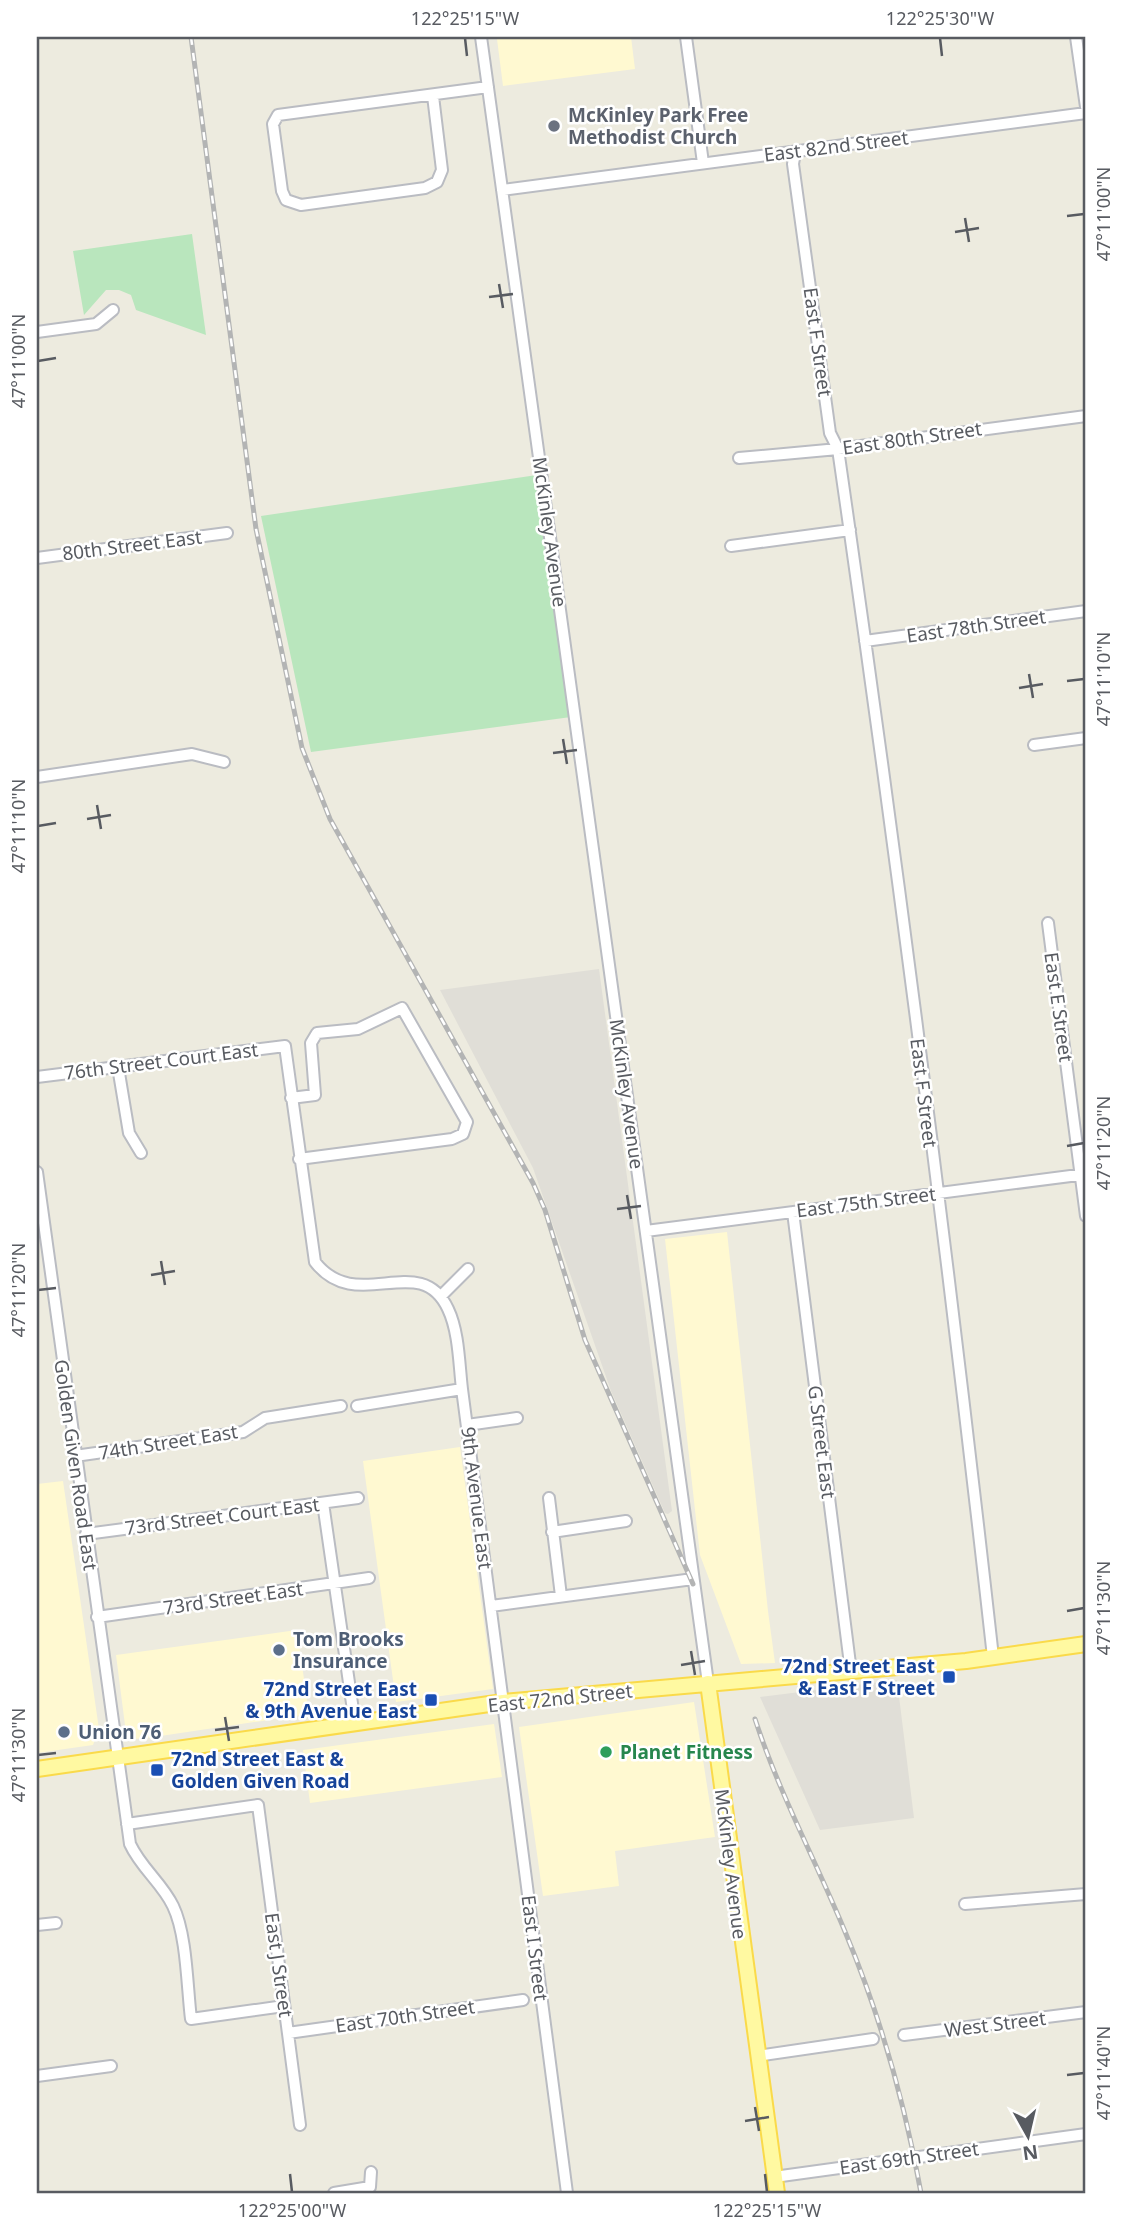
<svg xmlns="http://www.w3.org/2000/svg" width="1123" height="2230" viewBox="0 0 1123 2230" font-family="'Noto Sans',sans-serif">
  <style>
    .commercial { fill: #fff9d1 }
    .industrial { fill: #e0ded7 }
    .green { fill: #b9e6bd }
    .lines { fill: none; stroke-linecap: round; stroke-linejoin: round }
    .minor-casing { stroke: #babcc2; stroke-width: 14 }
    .major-casing { stroke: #fada4a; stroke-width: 18 }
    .minor { stroke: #fff; stroke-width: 10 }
    .major { stroke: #fff9a1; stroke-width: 14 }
    .rail-casing { stroke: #b3b4b4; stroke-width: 5 }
    .rail { stroke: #fff; stroke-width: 2.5; stroke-dasharray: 8; stroke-linecap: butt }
    .ticks { fill: none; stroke: #585b61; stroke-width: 2.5 }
    .worship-dot { fill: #6b7280; stroke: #fff; stroke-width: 2.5 }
    .service-dot { fill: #5c6f8a; stroke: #fff; stroke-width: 2.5 }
    .transit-dot { fill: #1a4fb4; stroke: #fff; stroke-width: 2.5 }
    .leisure-dot { fill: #2e9e5b; stroke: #fff; stroke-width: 2.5 }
    .labels { text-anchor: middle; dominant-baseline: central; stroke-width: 5; stroke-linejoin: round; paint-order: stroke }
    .worship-label { font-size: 19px; font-weight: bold; fill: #5b616d; stroke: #fff; text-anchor: start }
    .street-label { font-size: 19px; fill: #585b61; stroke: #fff }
    .service-label { font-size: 19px; font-weight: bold; fill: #4e5e75; stroke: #fff; text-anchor: start }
    .transit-label { font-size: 19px; font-weight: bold; fill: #164399; stroke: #fff; text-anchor: end }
    .leisure-label { font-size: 19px; font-weight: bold; fill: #27864d; stroke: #fff; text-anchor: start }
    .neatline { fill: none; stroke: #585b61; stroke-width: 2.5 }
    .ticks-label { font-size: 18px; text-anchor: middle; fill: #585b61 }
  </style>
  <rect width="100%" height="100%" fill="#edebdf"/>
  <path class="commercial" d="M511,37H631L635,69L503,86L497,39Z
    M727,1232L768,1611L775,1663L741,1664L700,1555L665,1239Z
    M460,1447L493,1689L396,1702L363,1461Z
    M63,1481L99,1729L93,1745L37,1753V1484Z
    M297,1630L309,1714L147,1738L134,1739L126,1733L116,1655Z
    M694,1702L715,1837L615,1851L619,1886L543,1896L519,1727Z
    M494,1724L502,1777L310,1803L303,1750Z"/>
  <path class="industrial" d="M599,969L672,1511L668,1514L665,1513L611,1391L533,1168L440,990Z
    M897,1680L914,1818L820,1830L760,1697Z"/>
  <path class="green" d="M192,234L206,335L136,310L131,295L119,290H106L84,315L73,251Z
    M537,475L571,717L311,752L261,516Z"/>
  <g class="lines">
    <g class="minor-casing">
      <path id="minor" d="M481,37L708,1683
        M686,37L703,163
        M1076,37L1086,107
        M433,96L442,170L437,182L425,188L301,205L286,200L282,191L273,124L278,115L488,87
        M795,152L793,164L830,433L838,449C896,851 948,1254 993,1657
        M502,190L1086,113
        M37,332L96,324L113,310
        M739,458L838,449L1086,416
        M731,546L850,530
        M37,558L227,533
        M865,641L1086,611
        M1034,745L1086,738
        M37,777L192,754L224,762
        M1048,923L1086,1216
        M118,1067L129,1133L141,1153
        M37,1077L285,1046L315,1262C357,1316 420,1249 448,1309C459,1332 459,1364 462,1389L567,2193
        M291,1098L315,1095L311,1043L317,1033L358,1029L402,1008L467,1122L463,1134L452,1139L299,1159
        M37,1172L130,1844C141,1868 162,1883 173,1906C187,1935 187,1987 191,2019L284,2006
        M793,1212L851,1672
        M646,1231L1086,1174
        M441,1296L468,1269
        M357,1406L462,1389
        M467,1425L517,1418
        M75,1456L243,1432L265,1418L341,1406
        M549,1498L561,1596
        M323,1503L355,1724
        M552,1532L626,1521
        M86,1534L358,1498
        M491,1606L693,1579
        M97,1617L369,1578
        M127,1824L258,1805L300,2125
        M965,1904L1086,1894
        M37,1925L56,1923
        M288,2033L523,2000
        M904,2035L1086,2012
        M757,2056L873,2039
        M37,2076L111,2066
        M774,2177L1086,2134
        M334,2193L370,2187L371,2172"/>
    </g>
    <g class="major-casing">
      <path id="major" d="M708,1683L777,2193
        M37,1769L503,1702L966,1661L1086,1644"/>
    </g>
    <use href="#minor" class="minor"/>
    <use href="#major" class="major"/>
    <g class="rail-casing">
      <path id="rail" d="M191,37L256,529L302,748L330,819L533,1183L545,1210L585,1340L693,1584
        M755,1719C779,1793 816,1861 846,1934C881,2018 905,2104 921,2193"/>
    </g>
    <use href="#rail" class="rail"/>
  </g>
  <path class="ticks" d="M465,38L467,56M940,38L942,56M1067,216L1084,214M965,218L969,242M955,232L979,228M499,284L503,308M489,297L513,294M38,361L56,358M1029,674L1033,698M1067,681L1084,679M1019,688L1043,684M563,739L567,764M553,753L577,750M97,805L101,829M87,819L111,815M38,826L56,823M1067,1146L1084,1143M627,1195L631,1219M617,1209L641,1206M161,1261L165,1285M151,1275L175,1271M38,1290L56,1288M1067,1611L1084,1608M691,1651L695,1675M681,1665L705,1661M225,1717L229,1741M215,1730L239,1727M38,1755L56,1753M1067,2075L1084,2073M755,2107L759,2131M745,2121L769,2117M290,2174L292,2192M765,2174L767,2192"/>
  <circle class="worship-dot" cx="554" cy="126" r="7"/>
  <g class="service-dot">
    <circle cx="279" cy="1650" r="7"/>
    <circle cx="64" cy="1732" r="7"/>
  </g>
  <g class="transit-dot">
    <rect x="942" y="1670" width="14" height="14" rx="3.5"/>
    <rect x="424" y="1693" width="14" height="14" rx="3.5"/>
    <rect x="150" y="1763" width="14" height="14" rx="3.5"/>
  </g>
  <circle class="leisure-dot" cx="606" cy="1752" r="7"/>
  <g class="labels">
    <g class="worship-label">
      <text x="568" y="115">McKinley Park Free<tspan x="568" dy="22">Methodist Church</tspan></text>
    </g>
    <g class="street-label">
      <text transform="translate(836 146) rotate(-7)">East 82nd Street</text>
      <text transform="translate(818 342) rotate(82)">East F Street</text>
      <text transform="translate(912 438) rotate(-8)">East 80th Street</text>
      <text transform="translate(550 532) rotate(82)">McKinley Avenue</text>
      <text transform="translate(132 545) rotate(-7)">80th Street East</text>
      <text transform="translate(976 626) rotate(-8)">East 78th Street</text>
      <text transform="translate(1059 1007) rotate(82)">East E Street</text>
      <text transform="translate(161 1061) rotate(-7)">76th Street Court East</text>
      <text transform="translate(924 1093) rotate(83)">East F Street</text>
      <text transform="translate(627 1094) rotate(82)">McKinley Avenue</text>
      <text transform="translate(866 1202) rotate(-7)">East 75th Street</text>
      <text transform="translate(168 1442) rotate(-9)">74th Street East</text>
      <text transform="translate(822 1442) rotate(83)">G Street East</text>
      <text transform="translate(76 1465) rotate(82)">Golden Given Road East</text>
      <text transform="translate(477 1498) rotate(83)">9th Avenue East</text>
      <text transform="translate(222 1516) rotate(-7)">73rd Street Court East</text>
      <text transform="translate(233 1598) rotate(-8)">73rd Street East</text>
      <text transform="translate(560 1698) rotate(-6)">East 72nd Street</text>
      <text transform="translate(731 1864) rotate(83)">McKinley Avenue</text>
      <text transform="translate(535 1948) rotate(83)">East I Street</text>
      <text transform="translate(279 1965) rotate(82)">East J Street</text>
      <text transform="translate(405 2016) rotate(-8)">East 70th Street</text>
      <text transform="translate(995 2024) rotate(-7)">West Street</text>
      <text transform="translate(909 2158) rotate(-8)">East 69th Street</text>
    </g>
    <g class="service-label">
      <text x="293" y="1639">Tom Brooks<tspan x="293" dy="22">Insurance</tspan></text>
      <text x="78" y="1732">Union 76</text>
    </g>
    <g class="transit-label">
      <text x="935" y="1666">72nd Street East<tspan x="935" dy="22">&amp; East F Street</tspan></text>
      <text x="417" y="1689">72nd Street East<tspan x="417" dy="22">&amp; 9th Avenue East</tspan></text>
      <text x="171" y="1759" text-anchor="start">72nd Street East &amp;<tspan x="171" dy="22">Golden Given Road</tspan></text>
    </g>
    <g class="leisure-label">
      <text x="620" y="1752">Planet Fitness</text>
    </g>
  </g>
  <rect width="1123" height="2230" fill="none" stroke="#ffffff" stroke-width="77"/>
  <g transform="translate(1028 2136) rotate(172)" stroke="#ffffff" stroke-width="5" paint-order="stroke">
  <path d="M0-5L12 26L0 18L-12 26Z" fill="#585b61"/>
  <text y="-10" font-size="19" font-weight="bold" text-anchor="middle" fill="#585b61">N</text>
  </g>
  <rect x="38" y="38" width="1046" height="2154" class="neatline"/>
  <g class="ticks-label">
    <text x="465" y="25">122°25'15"W</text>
    <text x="940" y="25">122°25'30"W</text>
    <text transform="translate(1104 214) rotate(-90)" y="6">47°11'00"N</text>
    <text transform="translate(19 361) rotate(-90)" y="6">47°11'00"N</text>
    <text transform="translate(1104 679) rotate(-90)" y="6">47°11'10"N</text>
    <text transform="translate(19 826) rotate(-90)" y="6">47°11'10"N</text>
    <text transform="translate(1104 1143) rotate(-90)" y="6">47°11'20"N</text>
    <text transform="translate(19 1290) rotate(-90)" y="6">47°11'20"N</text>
    <text transform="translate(1104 1608) rotate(-90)" y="6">47°11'30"N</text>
    <text transform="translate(19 1755) rotate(-90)" y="6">47°11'30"N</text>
    <text transform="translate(1104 2073) rotate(-90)" y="6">47°11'40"N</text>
    <text x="292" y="2217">122°25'00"W</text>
    <text x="767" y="2217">122°25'15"W</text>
  </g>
</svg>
